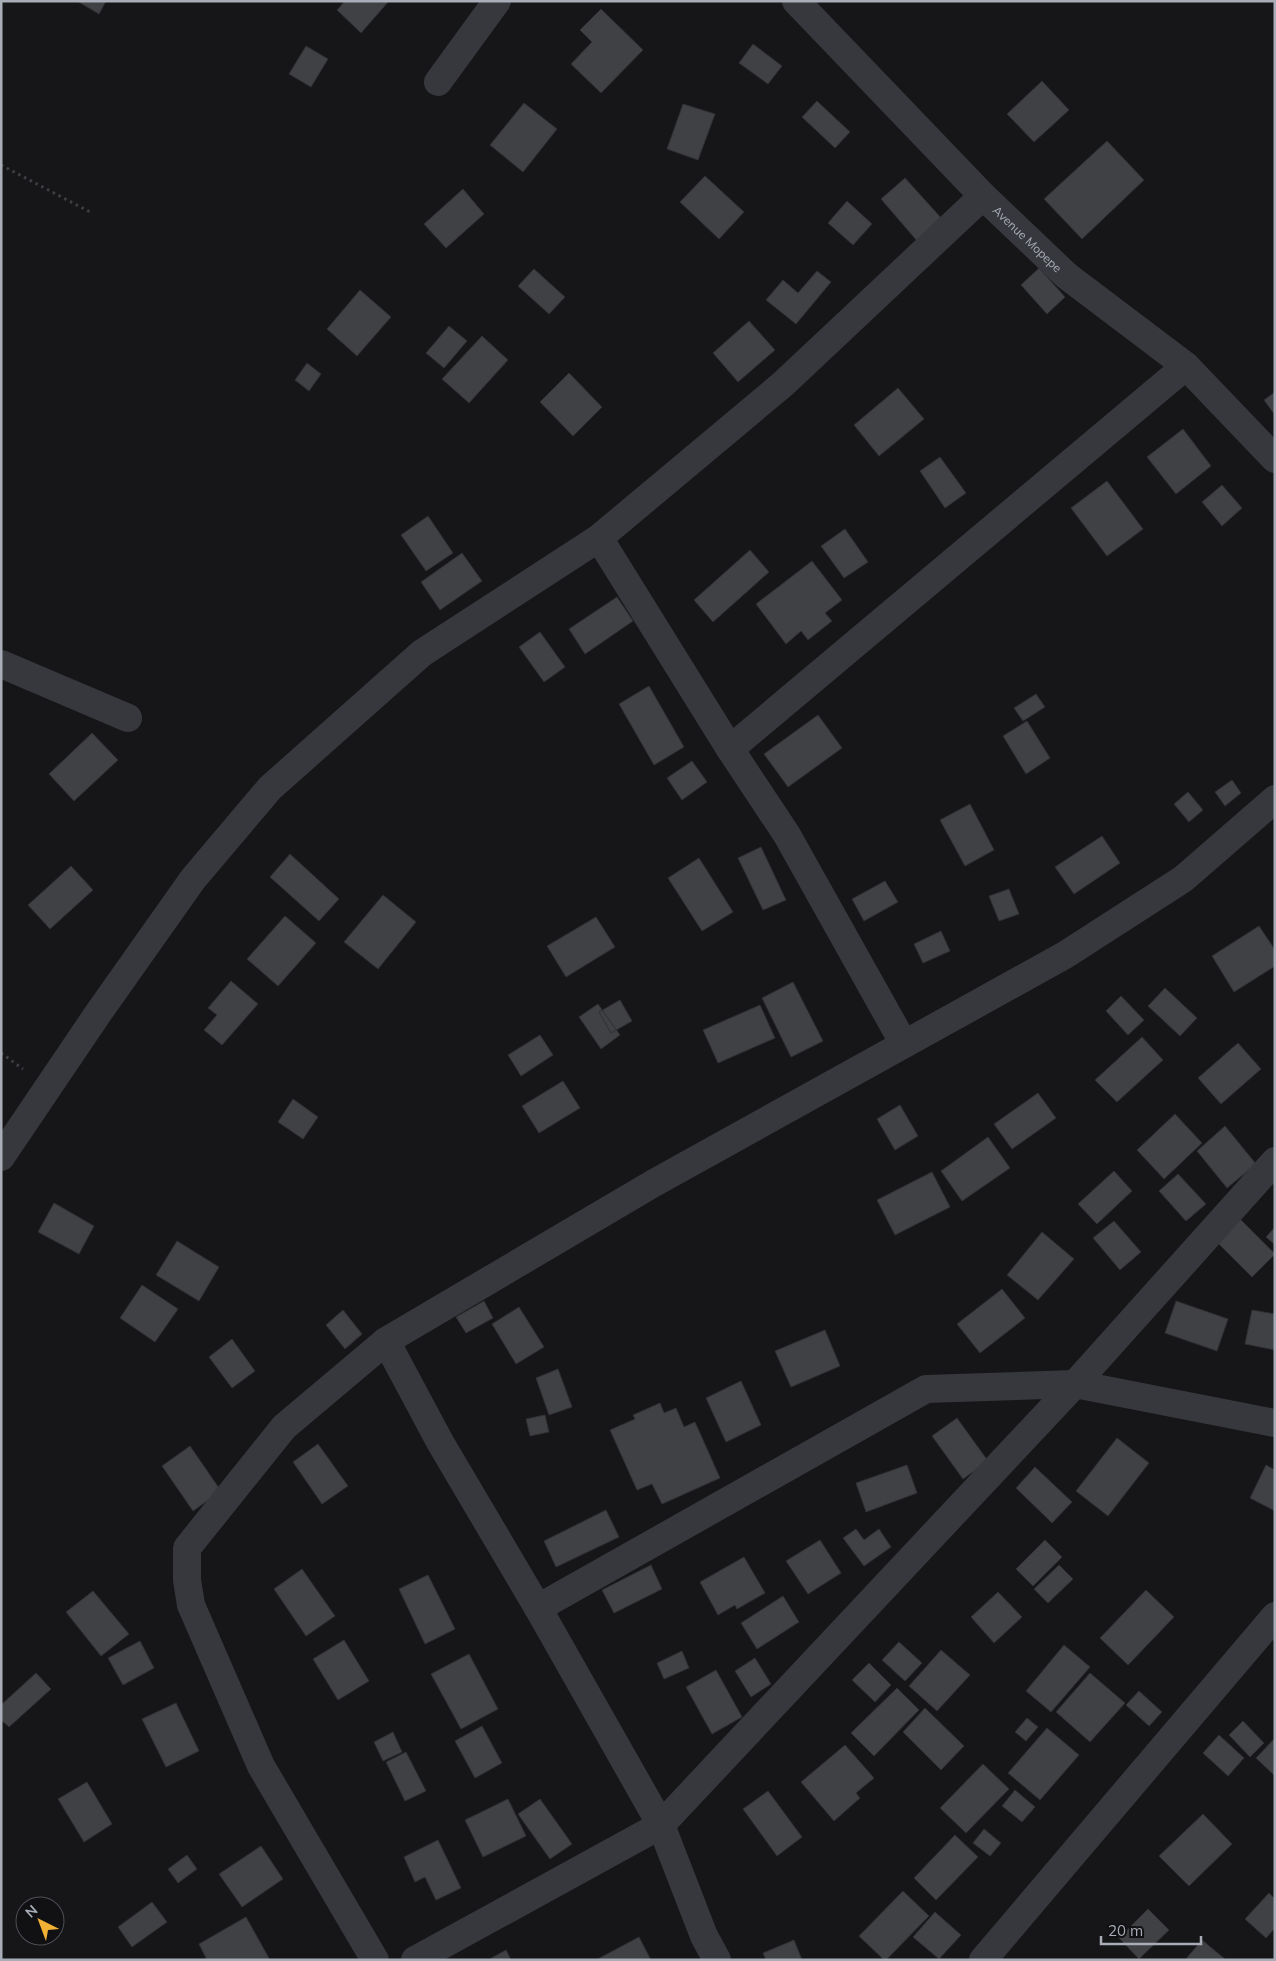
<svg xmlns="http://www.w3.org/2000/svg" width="1276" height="1961" viewBox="0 0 1276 1961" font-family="Mulish,sans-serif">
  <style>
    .building { fill: #404145; stroke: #303034 }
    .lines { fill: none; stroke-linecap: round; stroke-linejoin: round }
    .path { stroke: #3d3f44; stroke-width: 3; stroke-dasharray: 2.5 4; stroke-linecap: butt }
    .minor { stroke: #37383d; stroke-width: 28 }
    .labels { text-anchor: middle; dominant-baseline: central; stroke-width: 4; stroke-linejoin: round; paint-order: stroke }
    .street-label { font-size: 12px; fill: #a8adb8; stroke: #111113 }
  </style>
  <rect width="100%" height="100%" fill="#161618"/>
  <path class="building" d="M77,1H106L99,14Z
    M345,1H389L361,33L337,10Z
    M601,9L643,50L601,93L571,64L592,42L580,30Z
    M753,44L782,66L768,84L739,63Z
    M306,46L328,59L311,87L289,74Z
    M1042,81L1069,110L1034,142L1007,114Z
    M817,101L850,132L835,148L802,117Z
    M524,103L557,129L523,172L490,145Z
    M683,104L715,114L698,160L667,149Z
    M1107,141L1144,180L1082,239L1044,199Z
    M705,176L744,212L719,239L680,202Z
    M905,178L943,220L918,242L881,199Z
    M463,189L484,214L446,248L424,224Z
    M847,201L872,224L853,245L828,223Z
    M1039,268L1065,297L1047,314L1021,285Z
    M534,269L565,297L549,314L518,286Z
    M817,271L831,282L796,324L766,300L783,280L798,293Z
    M360,290L391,317L357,356L327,329Z
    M749,321L775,350L738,382L713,353Z
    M449,326L467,341L444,368L426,353Z
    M482,336L508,360L469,403L442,379Z
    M307,363L321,374L309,391L295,380Z
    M569,373L602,407L573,436L540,402Z
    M898,388L924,419L879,456L854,425Z
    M1275,392V415L1264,400Z
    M1183,429L1211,466L1176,494L1147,457Z
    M940,457L966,493L945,508L920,471Z
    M1107,481L1143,529L1107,556L1071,508Z
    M1222,485L1242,508L1222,526L1202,502Z
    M428,516L453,553L426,571L401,535Z
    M845,529L868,562L844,578L821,546Z
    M750,550L769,572L713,622L694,600Z
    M462,553L482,581L440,610L421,582Z
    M812,561L842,600L825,613L832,621L808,640L801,631L786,644L756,604Z
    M617,597L633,621L585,654L569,629Z
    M540,632L565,667L544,682L519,647Z
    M649,686L684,747L654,765L619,704Z
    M1036,694L1045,707L1023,721L1014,708Z
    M818,715L842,748L788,787L764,754Z
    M1027,721L1050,758L1026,774L1003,736Z
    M92,733L118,760L74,801L49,774Z
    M692,761L707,782L682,800L667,778Z
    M1232,780L1241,793L1225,806L1215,792Z
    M1188,792L1203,810L1189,822L1174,804Z
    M970,804L994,850L965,866L940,820Z
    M1102,836L1120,863L1074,894L1055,867Z
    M761,847L786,900L763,910L738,858Z
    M290,854L339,899L319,921L270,877Z
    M699,858L733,912L702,931L668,878Z
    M71,866L93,890L50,929L28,905Z
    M885,881L898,902L864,921L852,899Z
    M1009,889L1019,914L999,921L989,896Z
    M383,895L416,922L378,969L344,942Z
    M285,916L316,943L278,986L247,959Z
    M596,917L615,947L566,977L547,946Z
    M1259,926L1275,950V966L1234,992L1212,956Z
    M941,931L950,951L923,963L914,944Z
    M231,981L258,1004L222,1045L204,1030L217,1015L208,1008Z
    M793,982L823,1041L791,1057L762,998Z
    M1165,988L1197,1018L1180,1036L1148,1006Z
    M1121,996L1144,1020L1128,1035L1106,1011Z
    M620,1000L632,1021L611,1033L599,1012Z
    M598,1004L620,1035L601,1049L579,1017Z
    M760,1005L775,1038L718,1063L703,1030Z
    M540,1035L553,1055L521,1076L508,1055Z
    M1142,1037L1163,1060L1117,1102L1095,1080Z
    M1238,1043L1261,1069L1221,1104L1198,1078Z
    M563,1081L580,1108L539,1133L522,1106Z
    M1038,1093L1056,1118L1012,1149L994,1124Z
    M293,1099L318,1117L303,1139L278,1122Z
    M900,1105L918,1136L895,1150L877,1119Z
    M1175,1114L1202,1143L1164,1179L1137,1150Z
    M1225,1126L1256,1164L1227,1188L1197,1151Z
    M988,1137L1010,1168L962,1201L941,1171Z
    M1114,1171L1132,1191L1097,1224L1078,1204Z
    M932,1172L950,1207L895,1235L877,1200Z
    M1178,1174L1206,1204L1186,1221L1159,1191Z
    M54,1203L94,1226L79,1254L38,1232Z
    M1237,1216L1275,1254L1252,1277L1214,1239Z
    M1114,1221L1141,1252L1120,1270L1093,1238Z
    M1275,1227V1245L1266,1237Z
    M1042,1232L1074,1259L1038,1300L1007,1275Z
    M177,1241L219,1267L199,1301L156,1275Z
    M142,1285L178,1309L155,1342L120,1318Z
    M1002,1289L1025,1318L980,1353L957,1324Z
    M484,1301L493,1318L466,1333L456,1317Z
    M1176,1301L1228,1319L1217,1351L1165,1333Z
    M519,1307L544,1347L516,1364L492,1324Z
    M343,1310L362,1334L345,1349L326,1325Z
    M1252,1310L1275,1314V1350L1245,1344Z
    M825,1330L840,1366L791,1387L775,1351Z
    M232,1339L255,1371L232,1388L209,1357Z
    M558,1369L572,1407L549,1415L536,1378Z
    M741,1381L761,1425L726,1442L706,1398Z
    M660,1403L664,1413L676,1408L684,1427L695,1422L720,1478L662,1504L652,1484L637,1490L610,1430L635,1419L633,1415Z
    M545,1415L549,1432L530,1436L526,1419Z
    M957,1418L988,1461L963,1479L932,1436Z
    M1117,1438L1149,1463L1108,1516L1076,1491Z
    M318,1444L348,1486L322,1504L293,1462Z
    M190,1446L221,1491L193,1511L162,1466Z
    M907,1465L917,1493L866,1512L856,1483Z
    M1266,1465L1275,1470V1511L1250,1498Z
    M1035,1467L1072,1502L1052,1523L1016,1488Z
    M606,1510L619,1537L556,1567L544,1541Z
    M856,1529L864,1540L879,1529L891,1547L864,1566L843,1538Z
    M820,1540L841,1573L808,1594L786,1561Z
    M1045,1540L1062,1557L1033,1586L1016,1569Z
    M744,1557L765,1593L737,1609L735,1605L718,1615L700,1582Z
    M651,1565L662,1589L614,1613L602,1590Z
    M1059,1565L1073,1579L1048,1603L1034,1589Z
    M302,1569L335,1616L306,1636L274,1589Z
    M428,1575L455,1629L425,1644L399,1589Z
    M1146,1590L1174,1617L1128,1665L1100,1638Z
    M93,1591L129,1634L101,1656L66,1612Z
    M998,1592L1022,1617L994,1643L971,1617Z
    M783,1596L799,1622L757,1649L741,1623Z
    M344,1640L369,1681L338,1700L313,1659Z
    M140,1641L154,1668L123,1685L108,1658Z
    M899,1642L922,1663L905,1681L882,1660Z
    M1064,1645L1090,1667L1051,1712L1026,1691Z
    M941,1650L970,1675L937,1711L909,1686Z
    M682,1651L689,1668L664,1679L657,1663Z
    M469,1654L498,1709L461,1729L431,1674Z
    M755,1658L771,1684L751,1697L735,1671Z
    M869,1663L891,1685L875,1702L852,1680Z
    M716,1670L742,1717L712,1734L686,1687Z
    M36,1673L51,1689L9,1727L1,1720V1705Z
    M1090,1673L1125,1703L1090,1742L1056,1712Z
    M897,1688L919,1710L874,1756L851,1733Z
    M1139,1691L1162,1712L1149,1726L1126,1705Z
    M176,1703L199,1751L166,1767L142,1719Z
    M925,1708L964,1746L941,1770L903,1732Z
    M1027,1718L1038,1727L1026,1741L1015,1732Z
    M1243,1721L1264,1743L1250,1757L1229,1735Z
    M482,1726L502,1763L475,1778L455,1741Z
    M1047,1728L1079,1755L1040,1800L1008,1773Z
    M393,1732L402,1752L383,1761L374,1742Z
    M1219,1735L1244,1758L1228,1776L1203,1753Z
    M1275,1738V1776L1256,1758Z
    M845,1745L874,1778L856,1793L860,1798L834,1821L801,1782Z
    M406,1752L426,1791L405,1801L386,1762Z
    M983,1764L1009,1789L966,1833L940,1808Z
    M87,1782L112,1824L84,1842L58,1799Z
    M1015,1790L1035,1807L1022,1822L1002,1806Z
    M768,1791L802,1837L777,1856L743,1809Z
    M508,1799L526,1836L483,1857L465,1820Z
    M540,1799L572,1844L550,1859L518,1814Z
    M1203,1814L1232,1844L1189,1886L1159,1856Z
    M984,1829L1001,1843L990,1856L973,1843Z
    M955,1835L978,1857L936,1900L914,1878Z
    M438,1840L461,1888L436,1900L425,1877L415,1882L404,1857Z
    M261,1846L283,1879L242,1907L219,1874Z
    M187,1855L197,1869L178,1883L168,1869Z
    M903,1891L929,1916L886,1960H884L859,1936Z
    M1269,1893L1275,1899V1928L1266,1938L1245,1919Z
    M152,1902L167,1922L132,1947L118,1927Z
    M1148,1909L1169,1930L1139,1959L1119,1938Z
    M935,1912L961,1935L939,1959L913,1937Z
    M246,1917L270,1960H207L199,1944Z
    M639,1937L651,1960H596Z
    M794,1940L802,1960H766L763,1953Z
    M1202,1940L1226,1960H1185Z
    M506,1950L511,1960H488Z"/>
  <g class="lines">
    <path class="path" d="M1,165L90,212
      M1,1053L23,1069"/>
    <g class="minor">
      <path id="s1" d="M796,1L983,196L1067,276L1186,366L1275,459"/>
      <path d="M438,82L497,1"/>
      <path d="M599,538L730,749L787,835L904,1044"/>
      <path d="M1,664L128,718"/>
      <path d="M730,749L1186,366"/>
      <path d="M1,1157L99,1012L193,879L270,788L422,653L599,538L783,384L983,196"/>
      <path d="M386,1341L440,1442L538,1608L661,1825L415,1960"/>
      <path d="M538,1608L926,1389L1075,1384L1275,1423"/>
      <path d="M375,1960L261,1766L191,1605L187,1580V1548L284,1427L386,1341L654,1183L1065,955L1183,879L1275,799"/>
      <path d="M717,1960L704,1936L661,1825L1075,1384L1275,1161"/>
      <path d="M983,1960L1275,1616"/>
    </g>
  </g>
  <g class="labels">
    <g class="street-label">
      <text stroke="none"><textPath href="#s1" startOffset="332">Avenue Mopepe</textPath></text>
    </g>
  </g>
  <rect width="1276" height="1961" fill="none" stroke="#a8adb8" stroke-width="5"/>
  <g transform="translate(40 1921) rotate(318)"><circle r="24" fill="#111113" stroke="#4d4f55"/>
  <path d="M0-4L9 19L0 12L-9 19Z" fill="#f2b134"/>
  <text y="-8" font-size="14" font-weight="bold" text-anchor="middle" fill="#a8adb8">N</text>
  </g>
  <path d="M1101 1936v8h100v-8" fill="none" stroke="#a8adb8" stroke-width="2.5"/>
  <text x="1108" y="1936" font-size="15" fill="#a8adb8" stroke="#111113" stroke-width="4" paint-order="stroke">20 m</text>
</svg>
